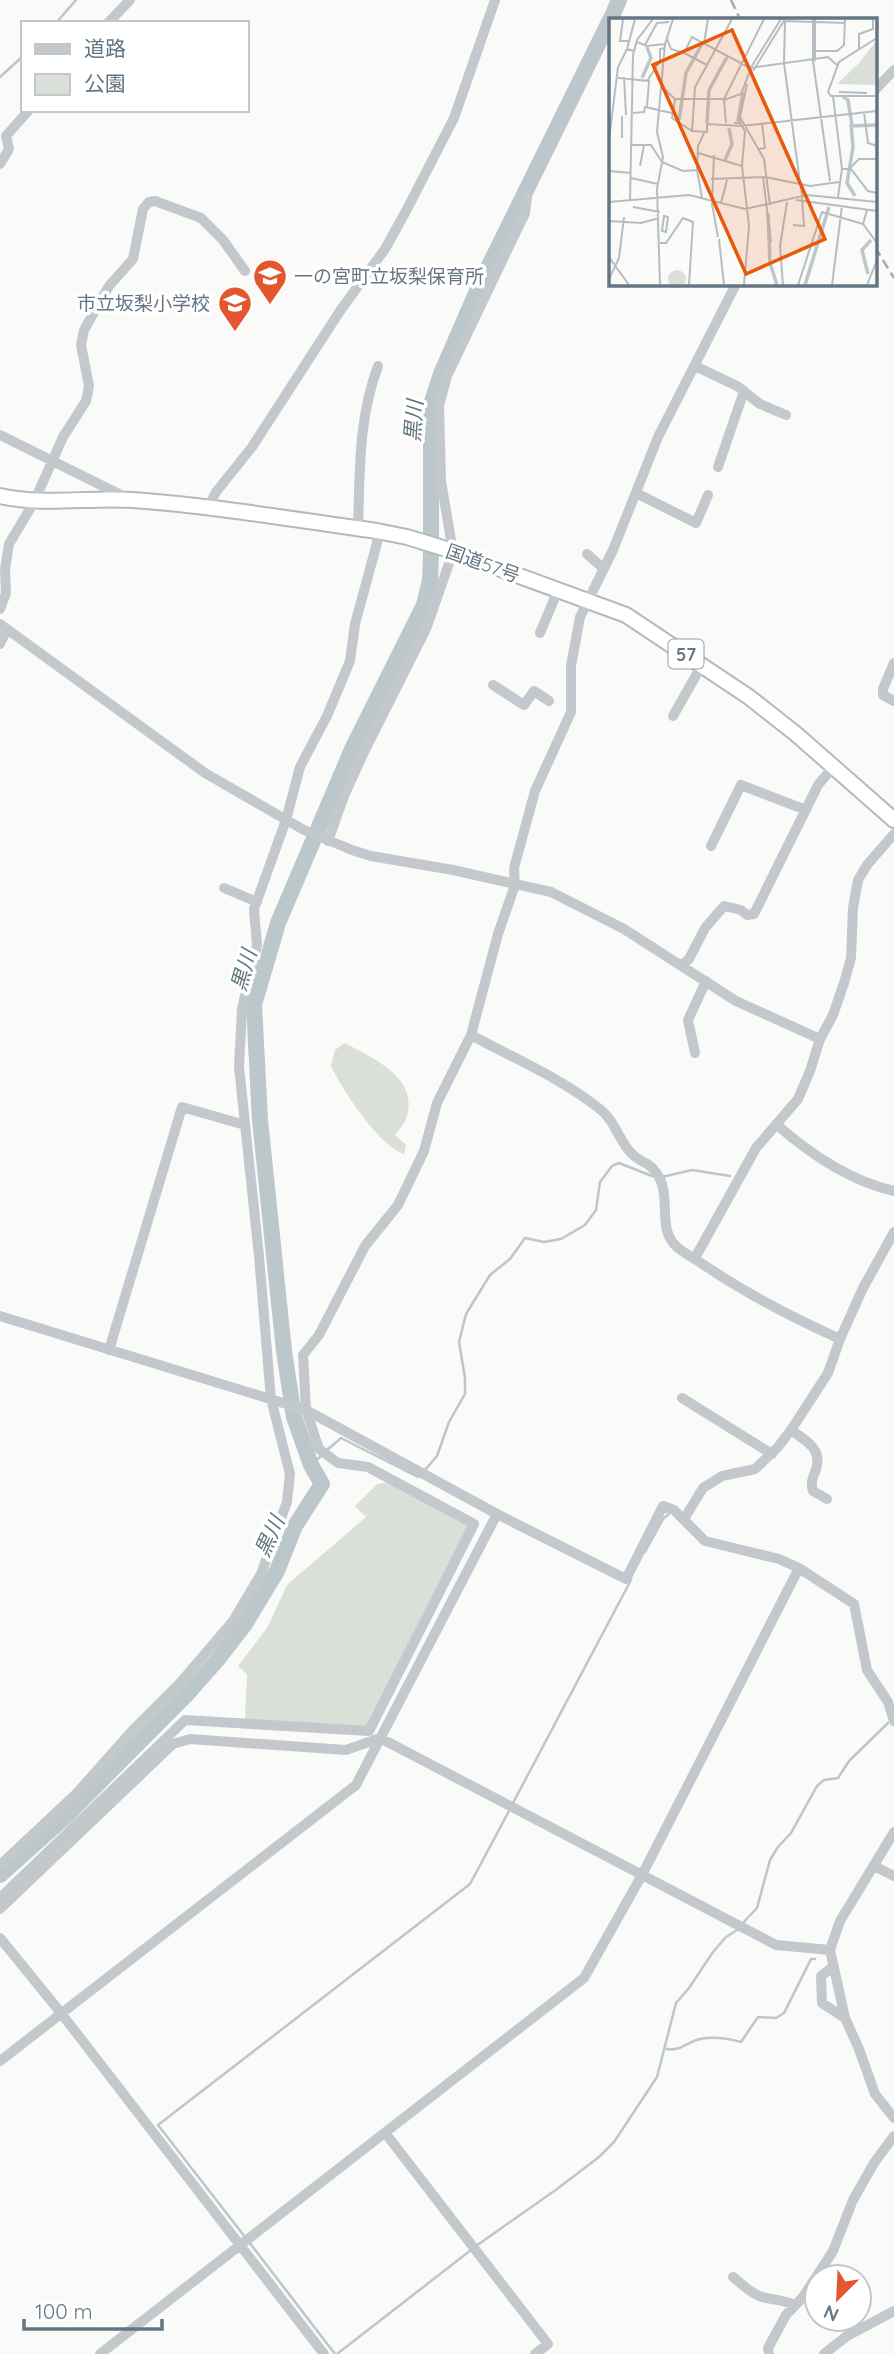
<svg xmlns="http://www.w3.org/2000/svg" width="894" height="2354" viewBox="0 0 894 2354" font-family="Quicksand,'Noto Sans JP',sans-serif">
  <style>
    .green { fill: #dadfd7 }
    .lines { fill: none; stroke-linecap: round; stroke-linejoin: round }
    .stream { stroke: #bbc7cb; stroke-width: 2.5 }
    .river { stroke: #bbc7cb; stroke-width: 16 }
    .highway-casing { stroke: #b4b9bd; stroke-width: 18 }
    .minor { stroke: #c3c8cc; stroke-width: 10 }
    .highway { stroke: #fff; stroke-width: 14 }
    .rail { stroke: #a2aab0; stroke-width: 2.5; stroke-dasharray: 10 5; stroke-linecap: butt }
    .labels { text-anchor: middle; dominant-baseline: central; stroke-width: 7; stroke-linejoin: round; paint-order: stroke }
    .shield { fill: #fff; stroke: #939fa8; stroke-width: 2 }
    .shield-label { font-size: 18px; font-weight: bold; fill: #657683 }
    .poi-label { font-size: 19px; fill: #657683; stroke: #fff; text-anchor: start }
    .street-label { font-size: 19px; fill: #657683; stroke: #fff }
    .water-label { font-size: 21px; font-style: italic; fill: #60757c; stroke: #fff }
    .inset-river { fill: none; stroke: #bbc7cb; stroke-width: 3.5 }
    .inset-road { fill: none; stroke: #b5bdc2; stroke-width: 2 }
    .view { fill: #e8590c; fill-opacity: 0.15; stroke: #e8590c; stroke-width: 3.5 }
    .inset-edge { fill: none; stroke: #657683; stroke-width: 3.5 }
  </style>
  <rect width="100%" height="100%" fill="#fafaf8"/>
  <path class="green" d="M345,1043C372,1058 418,1076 407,1116C405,1123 399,1130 395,1135L406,1145L404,1154C378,1145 343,1091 331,1066L335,1050Z
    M386,1482L469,1527L367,1729L245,1719L247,1674L238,1666L267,1628L287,1585L366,1517L355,1506L376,1485Z"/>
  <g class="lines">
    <path class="stream" d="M56,23L76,0
      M0,77L23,56
      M662,1177L692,1170L730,1176
      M327,1450L341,1438L418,1477
      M311,1465L323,1454
      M425,1470L437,1456L449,1422L465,1394V1378L459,1342L466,1314L490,1275L510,1259L525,1238L544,1242L561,1239L585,1225L596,1210L600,1182L612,1166L619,1163L652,1176
      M645,1552L663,1519L669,1514
      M513,1803L631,1580
      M741,1925L757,1908L770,1860L778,1847L791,1833L817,1786L824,1780L838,1778L849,1761L888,1723
      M667,2049C678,2051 684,2045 694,2041C709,2035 726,2038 741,2042L758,2017L776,2018L784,2013L811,1959H815
      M245,2237L158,2125L470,1884L510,1809
      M249,2242L335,2354
      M476,2246L557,2189L599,2157L614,2142L657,2077L676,2003L689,1988L713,1952L726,1937L737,1930
      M337,2354L471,2250"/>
    <path class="river" d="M611,19L619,0
      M0,1875L65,1817L189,1692L218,1659L245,1624L277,1571L295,1526L322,1484L311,1465L294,1417L284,1351L260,1120L254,1005L278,923L353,747L424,605L430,580L431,556V405L441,374L480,284L610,20"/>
    <g class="highway-casing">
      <path id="highway" d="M0,496C46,506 87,497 133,500C215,506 296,520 377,531L407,537L443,548L626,615L749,697L796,734L894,820"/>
    </g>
    <path class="minor" d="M108,23L130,0
      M875,90L894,70
      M0,164L9,149L6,136L29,110
      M695,366L737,386L760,404L786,415
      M0,435L129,499
      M718,467L744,391
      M636,493L696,523L708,495
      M208,508L216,492L252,447L340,311L385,249L406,211L454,118L495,0
      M358,529C360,471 358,420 378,366
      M587,554L604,569
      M0,609L6,593L5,569L9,544L34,502L63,437L86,401L89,386L81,345L84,330L109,286L133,259L143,209L149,202L155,201L201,218L223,240L245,271
      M0,624L205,773L304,830L352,850L371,856L453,870L551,892L624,929L736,1001L820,1039
      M540,633L558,590
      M0,644L7,629
      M894,663L883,689V695L894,701
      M493,685L524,705L534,691L549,701
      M673,716L702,665
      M328,841L344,796L365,750L426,629L453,552L441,481L439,406L447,376L525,213L527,198
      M711,846L741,785L806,810
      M224,888L257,902
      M682,965L689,959L705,928L724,906L741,910L747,915L754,914L818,785L834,766
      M471,1035C515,1059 563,1079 601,1110C615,1121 619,1141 632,1154C643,1165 648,1159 659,1177C671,1199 657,1230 677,1247C685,1254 696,1259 704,1265C747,1294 793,1318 840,1339
      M695,1053L688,1020L706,981
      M776,1124C810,1154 850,1181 894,1191
      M695,1258L756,1148L798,1099L810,1071L820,1039L833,1015L844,983L851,958L853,908L858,880L867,865L894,834
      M0,1316L306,1410L497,1514L626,1579L663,1506L674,1510L705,1541L779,1559L799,1568L854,1604L867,1670L888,1702L894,1721
      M109,1350L182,1107L245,1125
      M682,1398L772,1454
      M791,1430C805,1440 823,1449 816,1469C813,1478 810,1482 813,1491L827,1499
      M684,1519L703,1488L722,1476L755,1469L778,1447L791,1430L828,1373L840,1339L863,1288L894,1232
      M894,1832L840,1921L830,1950L845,2018L859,2049L875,2094L894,2118
      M0,1865L76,1794L131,1732L180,1683L233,1621L261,1574L287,1502L290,1474L271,1399L259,1256L239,1067L242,1009L257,945L254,909L286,820L300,767L327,716L350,661L355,624L377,543V531
      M874,1866L894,1876
      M0,1898L185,1720L369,1731L474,1524L368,1467L338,1463L319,1449L306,1410L303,1355L319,1335L365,1246L398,1205L424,1151L437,1103L471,1035L498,934L515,885L514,868L535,791L571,712V666L580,617L613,550L658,437L736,284
      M0,1909L173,1744L190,1739L346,1750L380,1738L776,1945L830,1950
      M0,1938L61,2013L324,2354
      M834,1966L821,1976L822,2003L845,2018
      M0,2061L356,1785L497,1514
      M386,2134L548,2344L535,2354
      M733,2277C742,2284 751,2294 762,2297C774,2300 783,2300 795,2305
      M100,2354L584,1978L642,1875L799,1568
      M769,2354L768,2348L786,2315L803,2297L833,2251L853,2200L874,2163L894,2136
      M824,2354L847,2336L894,2311"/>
    <use href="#highway" class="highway"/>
    <path class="rail" d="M731,0L740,19
      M875,247L894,278"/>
  </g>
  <defs>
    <g id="school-pin" transform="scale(1.75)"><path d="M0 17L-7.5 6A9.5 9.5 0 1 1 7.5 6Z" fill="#e4572e" stroke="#fff"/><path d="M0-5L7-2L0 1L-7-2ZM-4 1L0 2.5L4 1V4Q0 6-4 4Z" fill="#fff"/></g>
  </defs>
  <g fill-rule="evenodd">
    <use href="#school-pin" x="270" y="276"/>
    <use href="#school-pin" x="235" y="303"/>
  </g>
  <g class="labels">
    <rect class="shield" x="668.5" y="639.5" width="35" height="29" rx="5"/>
    <g class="shield-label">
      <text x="686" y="654">57</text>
    </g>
    <g class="poi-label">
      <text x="294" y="276">一の宮町立坂梨保育所</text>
      <text x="210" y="303" text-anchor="end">市立坂梨小学校</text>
    </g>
    <g class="street-label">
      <text transform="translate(483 563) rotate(20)">国道57号</text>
    </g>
    <g class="water-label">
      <text transform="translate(413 421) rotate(-86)">黒川</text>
      <text transform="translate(243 970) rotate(-74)">黒川</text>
      <text transform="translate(269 1536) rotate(-66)">黒川</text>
    </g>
  </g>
  <g transform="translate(609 18)">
    <rect width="268" height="268" fill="#fafaf8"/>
    <path d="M268,22V67L228,66L249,46ZM59 261a9 9 0 1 1 18 0a9 9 0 1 1-18 0Z" fill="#dadfd7"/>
    <path class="inset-river" d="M33,60L42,40L38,29M234,79L239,82L243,108L268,107M70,102L77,55L93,26M98,105L100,72L118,39M133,105L129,102L134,74M242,106L244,129L238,165L246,178M116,142L123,126L120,110M159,195L161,245L168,267M259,256L253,232L262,222M196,267L220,189"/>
    <path class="inset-road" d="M14,1L11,23H20M204,1V43L221,163M176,3L175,45L191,165M177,3L204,4M207,4L236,5M268,20L230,44L219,74L222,78H268M58,21L62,31L75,35M28,24L38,28L56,26M95,25L99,1M36,27L48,5L60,4M250,32V16L264,11V1M25,33L18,31L26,1M207,33H228L235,27L236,1M206,43V1M98,47L75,35L83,19L141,50L219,39L228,47M141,51L172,1M144,53L176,1M15,59L17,97M9,60L40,63L38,89M38,63L51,43V31L56,30M138,66L131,99L155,141L161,187M52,68L66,81L63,100L83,113L98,114V106L133,108L268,93M230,74L258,75M224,78L233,151L229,179M66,81H115M114,83L155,1M255,94L259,125L268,128M24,95L35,94L36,89L63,95M117,105L115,82L132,76L142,50M125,105H131L136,113L133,148L140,208L135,267M83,113L86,69L123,1M13,120V98M0,122L9,49L18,31M21,127H42L53,144L74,153L88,152M150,131L156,130L153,106M89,135L133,148M105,137L103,186L109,219M31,148L35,127M241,150L250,141H268M233,151H242L259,173L268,175M0,153L22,155M154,159L162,224M22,160L49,166M102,161L156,159L201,168L230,164M93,180L88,152L89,128L96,113M21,182L24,37L28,22L44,1M187,182L268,193M0,184L80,177L136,191L198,177L268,184M112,185L118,162M24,189L51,194M55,198L59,199L57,214L53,213ZM0,203L32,205L50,200M254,206L268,225M184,207L195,208L192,166M110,221L115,267M51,225H57L74,200L84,204L80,267M0,239L20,267M0,261L10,240L15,199M51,267L48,171L54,139L48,114L56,26L64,1M174,267L171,228L178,184M189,267L213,194L254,206L258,192M223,267L233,188M258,267L268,242"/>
    <path class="view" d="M123,12L216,221L137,256L44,47Z"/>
    <rect width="268" height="268" class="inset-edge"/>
  </g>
  <rect x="21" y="21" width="228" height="91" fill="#ffffff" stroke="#c1c8cd" stroke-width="2"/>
  <rect x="35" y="44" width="35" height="10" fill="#c3c8cc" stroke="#c1c8cd" stroke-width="2"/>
  <text x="84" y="56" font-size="21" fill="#657683">道路</text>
  <rect x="35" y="74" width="35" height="21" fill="#dadfd7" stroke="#c1c8cd" stroke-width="2"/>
  <text x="84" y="91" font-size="21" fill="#657683">公園</text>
  <g transform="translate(838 2298) rotate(204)"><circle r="33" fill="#ffffff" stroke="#c1c8cd" stroke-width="2"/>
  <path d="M0-5L12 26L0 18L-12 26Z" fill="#e4572e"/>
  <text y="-10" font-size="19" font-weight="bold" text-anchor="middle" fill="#657683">N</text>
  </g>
  <path d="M24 2319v10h138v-10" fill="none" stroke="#657683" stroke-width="3.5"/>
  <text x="35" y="2319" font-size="21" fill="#657683" stroke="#ffffff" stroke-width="5" paint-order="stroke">100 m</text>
</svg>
